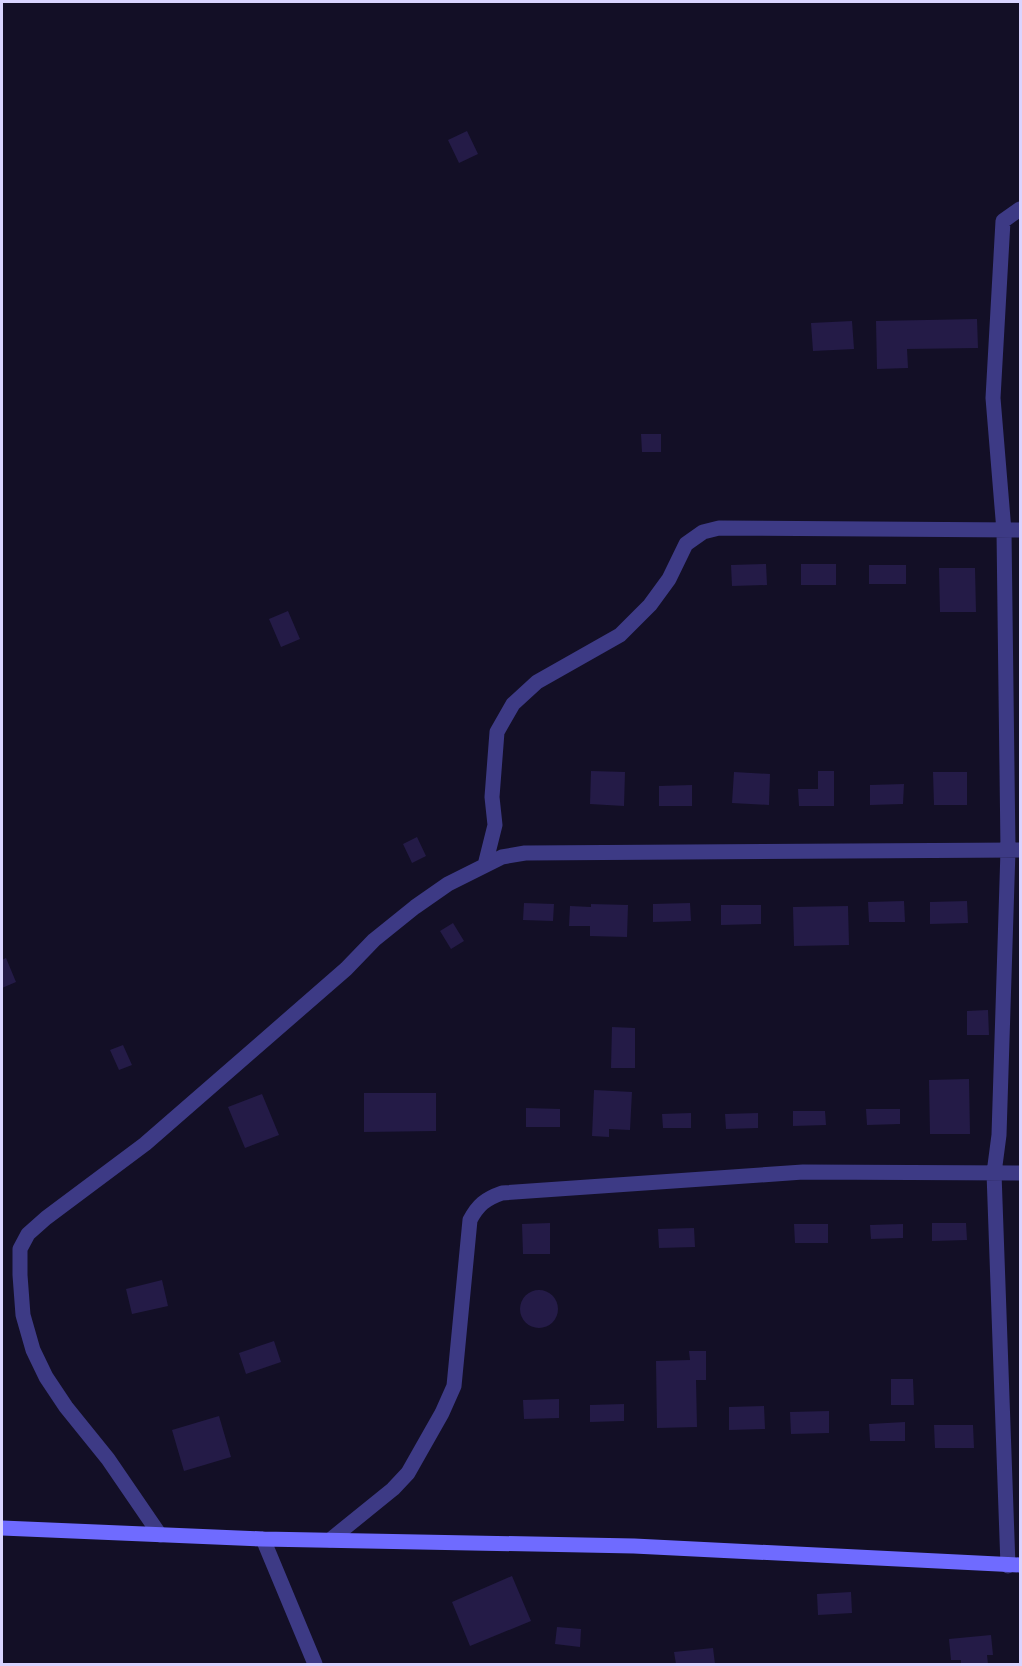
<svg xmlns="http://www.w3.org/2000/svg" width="1022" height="1666" viewBox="0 0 1022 1666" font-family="'Noto Sans',sans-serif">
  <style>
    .building { fill: #241b47 }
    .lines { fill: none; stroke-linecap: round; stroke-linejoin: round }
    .street { stroke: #3d3a85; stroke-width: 15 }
    .secondary { stroke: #6f6bff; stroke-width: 15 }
  </style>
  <rect width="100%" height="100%" fill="#130f26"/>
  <path class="building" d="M467,131L478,154L459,163L448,140Z
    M977,319L978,348L907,349L908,368L877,369L876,321Z
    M852,321L854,349L813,351L811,323Z
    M641,434H661V452H642Z
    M766,564L767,585L732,586L731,565Z
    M801,564H836V585H801Z
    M869,565H906V584H869Z
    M939,568H975L976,612H940Z
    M288,611L300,639L281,647L269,619Z
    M591,771L625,772L624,806L590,804Z
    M818,771H834V806H799L798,789H818Z
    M734,772L770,774L769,805L732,803Z
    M933,772H967V805H934Z
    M904,784L903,804L870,805V785Z
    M692,785V806H659V786Z
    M417,837L426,856L412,863L403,844Z
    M904,901L905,922H869L868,902Z
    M967,901L968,923L930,924V902Z
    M524,903L554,904L553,921L523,920Z
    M690,903L691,921L653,922V904Z
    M591,904L628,905L627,937L590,936V926H569L570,906L591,907Z
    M721,905H761V924L721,925Z
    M848,906L849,945L794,946L793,907Z
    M453,923L464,941L451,949L440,931Z
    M6,958L16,982L2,988V960Z
    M988,1010L989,1035H967V1011Z
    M612,1027L635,1028V1068H611Z
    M123,1045L132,1065L119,1070L110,1050Z
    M969,1079L970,1134H930L929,1080Z
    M594,1090L632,1092L630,1130L609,1129V1137L592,1136Z
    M364,1093H436V1131L364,1132Z
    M262,1094L279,1135L245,1148L228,1107Z
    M526,1108L560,1109V1127H526Z
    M866,1109H900V1124L867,1125Z
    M793,1111H825L826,1125L793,1126Z
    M691,1113V1128H663L662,1114Z
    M758,1113V1128L726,1129L725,1114Z
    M550,1223V1254H523L522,1224Z
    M932,1223H966L967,1240L932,1241Z
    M794,1224H828V1243H795Z
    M903,1224V1238L871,1239L870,1225Z
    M694,1228L695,1247L659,1248L658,1229Z
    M162,1280L168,1306L132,1314L126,1289Z
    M520 1309a19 19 0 1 1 38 0a19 19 0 1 1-38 0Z
    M274,1341L281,1362L246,1374L239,1353Z
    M689,1351H706V1380H696L697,1427L657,1428L656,1361L690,1360Z
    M891,1379H913L914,1405H891Z
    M559,1399V1418L524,1419L523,1400Z
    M624,1404V1421L590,1422V1405Z
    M764,1406L765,1429L729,1430V1407Z
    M829,1411V1433L791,1434L790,1412Z
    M219,1416L231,1457L184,1471L172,1430Z
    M905,1422V1441H870L869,1424Z
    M934,1425H973L974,1448H935Z
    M512,1576L531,1621L470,1646L452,1602Z
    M851,1592L852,1613L818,1615L817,1594Z
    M557,1627L581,1629L580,1647L555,1644Z
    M991,1635L993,1655H987L988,1664H961V1660H951L949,1639Z
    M713,1648L715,1664H676L674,1652Z"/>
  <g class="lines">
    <path class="street" d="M485,865L495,825L492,797L497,732L513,704L537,682L620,635L650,605L669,579L686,544L703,532L719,528L1020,530
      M160,1535L108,1459L66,1407L46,1377L33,1350L23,1315L20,1275V1249L28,1234L46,1218L145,1144L346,969L374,940L415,907L448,884L502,857L525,853L1020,850
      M263,1539L315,1664
      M330,1540L393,1489L408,1473L442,1413L454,1386L470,1220C478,1205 485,1199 502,1193L803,1172L1020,1173
      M1008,1566L994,1173L999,1135L1008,850L1004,531L993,398L1003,221L1020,209"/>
    <path class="secondary" d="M2,1528L263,1539L634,1546L1020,1565"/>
  </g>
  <rect width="1022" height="1666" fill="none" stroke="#d9d4ff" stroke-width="6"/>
</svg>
